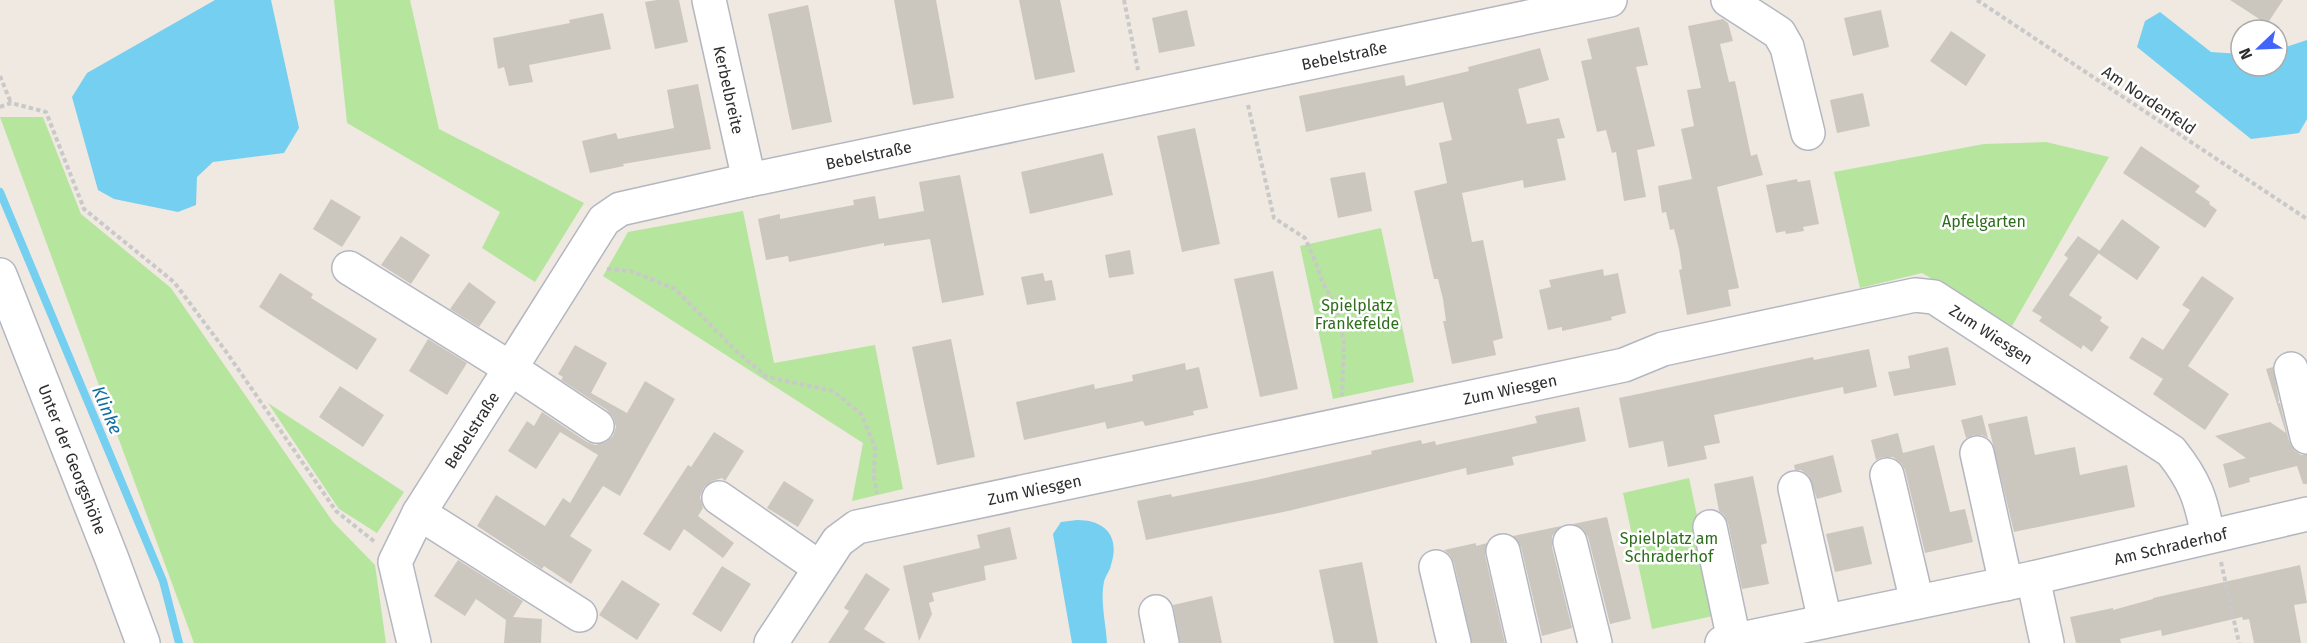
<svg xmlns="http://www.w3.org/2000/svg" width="2307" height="643" viewBox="0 0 2307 643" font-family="'Fira Sans',sans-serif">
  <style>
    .green { fill: #b6e59e }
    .water { fill: #75cff0 }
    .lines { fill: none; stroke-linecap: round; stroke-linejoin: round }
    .stream { stroke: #75cff0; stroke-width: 8 }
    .building { fill: #cbc7bf }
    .minor-casing { stroke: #b4b7c1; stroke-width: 36 }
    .path { stroke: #c9c9c9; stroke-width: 4; stroke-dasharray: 4.5 3; stroke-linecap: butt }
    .minor { stroke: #fff; stroke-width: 33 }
    .labels { text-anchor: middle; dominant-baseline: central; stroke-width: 5; stroke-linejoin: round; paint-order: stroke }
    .street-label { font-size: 16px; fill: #2e2e2e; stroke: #fff }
    .park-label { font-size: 16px; fill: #2c6e1b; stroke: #fff }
    .water-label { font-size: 18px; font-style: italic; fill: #0d6fa3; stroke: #fff }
  </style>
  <rect width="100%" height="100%" fill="#efe9e1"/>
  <path class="green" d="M334,0H410L439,129L584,203L535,282L482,248L500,212L347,123Z
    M0,117H43L81,214L171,288L333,522L375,565L386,643H194Z
    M2046,142L2109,157L2012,326L1922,273L1860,288L1834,172L1984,144Z
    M743,211L774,363L875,345L903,489L852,501L863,443L603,276L628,232Z
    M1381,228L1414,382L1333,399L1300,246Z
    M268,403L404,492L377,533L339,509Z
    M1689,478L1718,615L1652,629L1623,493Z"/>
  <path class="water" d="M215,0H271L299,128L284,153L213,162L197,177L196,205L178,212L114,199L98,190L72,97L87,73Z
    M2160,12L2211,52L2241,54V66H2277V50L2307,40V119L2299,133L2251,139L2137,47L2145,21Z
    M1077,520C1106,520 1120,537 1111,565C1110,571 1105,576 1104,582C1100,601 1106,624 1107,643H1072L1053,534L1061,522Z"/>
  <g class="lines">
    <path class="stream" d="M0,192L163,581L179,643"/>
  </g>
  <path class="building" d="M657,0H679L688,42L655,49L645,2Z
    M894,0H936L954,98L913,105Z
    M1019,0H1060L1075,72L1035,80Z
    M2230,0H2283L2267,24Z
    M808,5L832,122L792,130L768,14Z
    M1187,10L1195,46L1159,53L1152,18Z
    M1881,10L1889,47L1853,56L1844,18Z
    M603,13L611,49L529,65L533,82L509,86L504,67L498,69L493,38L570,23L569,20Z
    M1723,19L1728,23L1733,41L1720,44L1729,82L1735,81L1751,156L1757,154L1763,175L1717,187L1739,288L1728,290L1731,306L1687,315L1679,270L1682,269L1679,249L1674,229L1670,230L1666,212L1662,213L1658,186L1692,179L1681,129L1694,126L1687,90L1701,88L1688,26Z
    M1639,27L1648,65L1636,67L1655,146L1637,150L1646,197L1624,201L1616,152L1612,153L1606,130L1597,132L1581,61L1592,59L1587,39Z
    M1951,31L1986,55L1966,86L1930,61Z
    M1540,48L1549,80L1518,89L1527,124L1559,118L1565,138L1557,139L1566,180L1524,188L1523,180L1462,193L1472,242L1483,240L1503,338L1493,341L1496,355L1452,364L1443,321H1446L1443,299L1438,279H1434L1414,191L1447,183L1439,143L1452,140L1443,102L1306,132L1299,96L1404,75L1406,86L1469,71L1468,67Z
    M698,84L711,149L623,164L624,166L590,173L582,141L616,133L618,139L674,128L667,90Z
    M1863,93L1870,126L1837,133L1830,100Z
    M1195,128L1220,244L1182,252L1157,136Z
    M2141,146L2200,186L2195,192L2210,202L2209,204L2217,210L2205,228L2123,173Z
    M1103,153L1113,195L1030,214L1021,172Z
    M1365,172L1372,211L1338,218L1330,178Z
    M960,175L984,295L942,303L930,239L884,246V243L789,262L788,256L766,260L758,219L780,214V219L827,210L854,205L853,200L875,196L879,219L924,211L919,182Z
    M1797,179L1798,182L1810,180L1819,224L1803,227L1804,231L1786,234L1785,231L1776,233L1766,185Z
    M331,199L361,217L342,247L313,229Z
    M2122,219L2160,247L2137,280L2098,253Z
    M401,236L430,255L411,284L381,265Z
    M2078,236L2100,251L2069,295L2102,317L2100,321L2109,327L2092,352L2083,345L2081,349L2039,321L2042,317L2032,311L2068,258L2064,255Z
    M1130,250L1134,274L1109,278L1105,255Z
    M1603,269L1604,276L1618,273L1626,313L1611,317L1612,320L1562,331V327L1548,330L1539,290L1551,287L1549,280Z
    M1273,271L1298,389L1260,397L1234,279Z
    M280,273L313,294L311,298L377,339L357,370L259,307Z
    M1043,273L1045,281L1052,280L1056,300L1027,305L1021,277Z
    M2202,276L2234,298L2188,366L2229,394L2205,430L2153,394L2163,379L2129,358L2142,337L2163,350L2190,310L2182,305Z
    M469,282L496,302L479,327L450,309Z
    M428,339L467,363L447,395L409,371Z
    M951,339L975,457L937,465L912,347Z
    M575,345L607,363L591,393L627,413L645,381L675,399L620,496L603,486L570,536L592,550L571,584L544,566L542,569L477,526L496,495L545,526L563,498L570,503L598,455L560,432L536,469L508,451L527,421L534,426L542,412L587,442L595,445L606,442L613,436L616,427L613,417L607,410L561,380L563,377L558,374Z
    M1948,347L1956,385L1894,396L1888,372L1910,368L1908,356Z
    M1869,349L1877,387L1844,394L1843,387L1714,415L1720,443L1704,446L1707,459L1668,467L1663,441L1629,448L1619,398L1813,357L1814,360Z
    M1185,363L1186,370L1199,367L1208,408L1193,411L1194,415L1145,426L1143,421L1107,429L1105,422L1024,440L1016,402L1094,384L1095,389L1133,381L1132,375Z
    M2273,367L2279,401L2278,403H2280L2289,441L2294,450L2301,455H2307V484H2303L2297,466L2249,478L2250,482L2229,488L2223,464L2246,458L2215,436L2270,422L2286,433L2266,369Z
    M340,386L384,415L363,447L319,417Z
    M1579,407L1586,441L1512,457L1514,465L1467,475L1466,468L1288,511L1146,540L1137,501L1171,494L1172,497L1256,480L1372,454L1371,451L1421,440L1422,444L1435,441L1436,445L1537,423L1535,416Z
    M1982,415L1988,438L1982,435H1974L1966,438L1961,420Z
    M2027,416L2035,455L2075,447L2080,475L2127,465L2135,507L2014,532L1988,424Z
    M714,432L744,451L725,481L722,478L712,481L704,487L700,497L703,508L698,516L734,543L723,558L684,529L670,551L643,534L688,465L691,467Z
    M1898,433L1903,453L1934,445L1950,512L1965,509L1973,542L1925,553L1905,470L1901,463L1893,457H1883L1876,460L1871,440Z
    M1833,455L1842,492L1817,499L1809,476L1801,470H1795L1794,465Z
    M1753,476L1767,543L1761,545L1769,584L1742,589L1728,523L1724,515L1719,511L1714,484Z
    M784,481L814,500L798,527L767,508Z
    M1607,517L1631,619L1610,624L1588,537L1583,529L1573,524Z
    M1561,526L1552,536V547L1572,628L1542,636L1521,547L1513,536Z
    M1863,526L1872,564L1835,572L1826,534Z
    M1010,527L1017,559L984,566L986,580L932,593L934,601L929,603L932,614L919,641L903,566L980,548L977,535Z
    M1476,543V546L1487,543L1485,555L1505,643H1472L1454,563L1450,555L1444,550Z
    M458,560L523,601L513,617L542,619L541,643H504L506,620L476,599L465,616L434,596Z
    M1362,562L1378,643H1334L1319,570Z
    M2300,565L2307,603L2294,605L2301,643H2254L2249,619L2243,620L2242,617L2162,636L2161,630L2120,639L2121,643H2076L2070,617L2113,608V610L2153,599V598Z
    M722,566L751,584L721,632L692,614Z
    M866,573L890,589L864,629L886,643H828L849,611L844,608Z
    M622,580L660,604L637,640L599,615Z
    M1212,596L1222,643H1180L1173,605Z"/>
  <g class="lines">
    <g class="minor-casing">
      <g id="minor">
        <path id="s1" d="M709,0L749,180"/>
        <path d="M1728,0L1779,33L1787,47L1808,133"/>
        <path d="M349,268L510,368L597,426"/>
        <path id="s2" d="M0,275L112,559L143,643"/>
        <path d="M2291,369L2307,437"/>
        <path d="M1977,453L2006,584"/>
        <path d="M1887,475L1917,602"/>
        <path d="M1795,488L1825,621"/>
        <path d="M719,498L820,568"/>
        <path d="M419,513L580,615"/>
        <path d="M1710,527L1734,640"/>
        <path d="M1570,542L1595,643"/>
        <path d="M1503,551L1524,643"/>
        <path d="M1436,567L1454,643"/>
        <path d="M2033,578L2047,643"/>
        <path d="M1156,612L1162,643"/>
        <path id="s3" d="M414,643L395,562L419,513L604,220L620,209L749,180L1610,0"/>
        <path id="s4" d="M771,643L838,541L857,527L1624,365L1663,349L1915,295L1934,297L2171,451C2195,481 2201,499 2208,536"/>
        <path id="s5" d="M1722,643L2033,578L2307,514"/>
      </g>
    </g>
    <path class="path" d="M1124,0L1138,70
      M1977,0L2307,219
      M0,76L11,103
      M1248,105L1274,218L1305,238L1316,263L1322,281L1336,307L1344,341L1342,396
      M0,107L11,103L46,112L84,209L174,282L227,353L336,511L375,542
      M607,269L631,271L675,289L737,352L767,377L833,391L861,414L875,447L874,477L877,494
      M2221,562L2239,643"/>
    <use href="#minor" class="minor"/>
  </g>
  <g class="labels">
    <g class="street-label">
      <text stroke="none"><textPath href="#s3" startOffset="1244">Bebelstraße</textPath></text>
      <text stroke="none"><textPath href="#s1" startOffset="92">Kerbelbreite</textPath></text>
      <text transform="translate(2149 100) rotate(34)">Am Nordenfeld</text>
      <text stroke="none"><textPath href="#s3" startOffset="758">Bebelstraße</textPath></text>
      <text stroke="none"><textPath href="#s4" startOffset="1317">Zum Wiesgen</textPath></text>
      <text stroke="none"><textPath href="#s4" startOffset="813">Zum Wiesgen</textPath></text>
      <text stroke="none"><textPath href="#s3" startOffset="236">Bebelstraße</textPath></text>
      <text stroke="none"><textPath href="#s2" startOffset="198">Unter der Georgshöhe</textPath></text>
      <text stroke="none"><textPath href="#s4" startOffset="327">Zum Wiesgen</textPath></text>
      <text stroke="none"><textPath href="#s5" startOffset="459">Am Schraderhof</textPath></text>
    </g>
    <g class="park-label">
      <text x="1984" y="221">Apfelgarten</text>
      <text x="1357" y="305">Spielplatz<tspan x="1357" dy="18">Frankefelde</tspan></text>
      <text x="1669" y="538">Spielplatz am<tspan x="1669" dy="18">Schraderhof</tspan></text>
    </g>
    <g class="water-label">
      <text transform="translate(107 410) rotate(67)">Klinke</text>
    </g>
  </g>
  <g transform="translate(2259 48) rotate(247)"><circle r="28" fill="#ffffff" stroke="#ababab" stroke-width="1.5"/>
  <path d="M0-4.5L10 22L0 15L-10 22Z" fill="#4264fb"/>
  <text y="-9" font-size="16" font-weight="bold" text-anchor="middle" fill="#2e2e2e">N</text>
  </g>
</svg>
